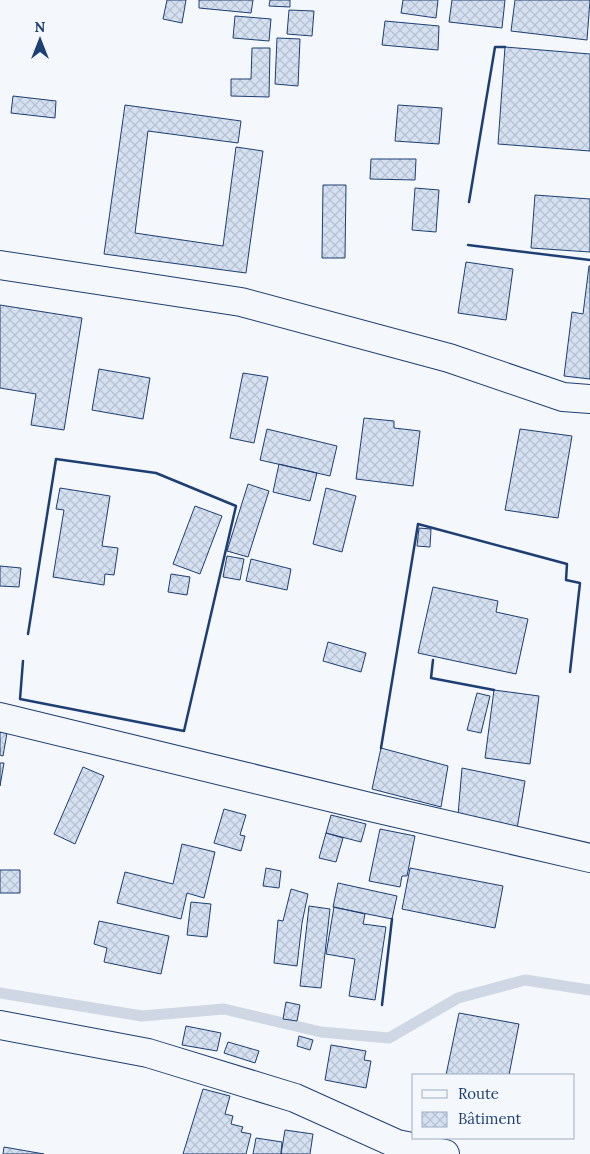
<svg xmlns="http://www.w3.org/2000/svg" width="590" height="1154" viewBox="0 0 590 1154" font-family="Lora,serif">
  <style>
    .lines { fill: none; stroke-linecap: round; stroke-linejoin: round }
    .stream { stroke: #cfd7e4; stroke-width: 11 }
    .building { fill: url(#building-cross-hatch); stroke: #1d3f73 }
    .minor-casing { stroke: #1d3f73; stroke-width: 30 }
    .minor { stroke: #f4f7fb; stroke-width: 28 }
    .wall { stroke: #1d3f73; stroke-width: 2.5 }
  </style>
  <defs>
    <pattern id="building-cross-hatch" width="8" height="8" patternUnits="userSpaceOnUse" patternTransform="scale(1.25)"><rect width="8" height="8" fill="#d5e0f0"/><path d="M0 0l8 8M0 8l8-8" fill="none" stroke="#b6c1d1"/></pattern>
  </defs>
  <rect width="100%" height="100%" fill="#f4f7fb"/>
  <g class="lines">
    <path class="stream" d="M0,993L142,1016L224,1009L321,1032L389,1038L458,998L525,980L590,990"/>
  </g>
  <path class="building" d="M167,0H186L182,23L163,19Z
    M199,0H253L251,13L199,8Z
    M270,0H290V7L269,6Z
    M403,0H438L436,18L401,13Z
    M452,0H505L502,28L449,22Z
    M515,0H590L587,40L511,31Z
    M289,10L314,11L312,36L287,34Z
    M235,16L271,19L269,41L233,38Z
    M385,21L439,26L438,50L382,45Z
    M277,38L300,39L298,86L275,84Z
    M505,47L590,54V151L498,144Z
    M252,48H270L269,97L231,96V79H251Z
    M13,96L56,101L55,118L11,113Z
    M125,105L241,121L238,143L148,131L135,233L223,246L236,147L263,151L246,273L104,254Z
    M398,105L442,108L439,144L395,141Z
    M371,159H416L415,180L370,179Z
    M323,185H346L345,258H322Z
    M415,188L439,190L436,232L412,230Z
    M535,195L590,199V252L531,248Z
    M466,262L513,269L506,320L458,313Z
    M589,266H590V379L564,376L572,312L583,314Z
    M0,305L82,318L64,430L31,425L36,394L0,388Z
    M99,369L150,378L143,419L92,410Z
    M243,373L268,377L254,443L230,438Z
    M364,418L394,421V428L420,431L413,486L356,479Z
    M267,429L337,446L330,476L260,460Z
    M520,429L572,436L558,518L505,510Z
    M279,464L317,473L310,501L273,492Z
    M248,484L269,491L248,557L227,551Z
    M60,488L110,496L102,546L118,548L114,575L105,574L104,585L53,577L64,510L56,509Z
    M326,488L356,496L342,552L313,544Z
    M195,506L222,516L200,574L173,564Z
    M419,528L431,529L430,547L417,546Z
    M227,556L244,559L240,580L223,577Z
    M251,559L291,569L287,590L246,581Z
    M0,566L21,568L19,587L0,586Z
    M171,574L190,577L187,595L168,592Z
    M433,587L498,601L496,612L528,619L516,674L418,653Z
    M328,642L366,653L361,672L323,661Z
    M494,690L539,696L530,764L485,758Z
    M477,693L490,696L481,733L467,730Z
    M0,732L7,733L3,756L0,755Z
    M381,748L448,766L441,807L372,789Z
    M0,763H4L0,786Z
    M83,767L104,776L75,844L54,834Z
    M462,768L525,781L517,829L458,815Z
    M224,809L246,815L240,835L245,836L241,851L214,843Z
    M331,815L366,824L361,842L326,833Z
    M380,829L415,836L407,876H402L400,887L369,881Z
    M326,833L343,838L336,862L319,858Z
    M182,844L215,852L204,898L187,893L181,919L117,903L125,872L173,884Z
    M266,868L281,871L279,888L263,886Z
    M410,868L503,886L495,928L402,909Z
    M0,870H20V893H0Z
    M338,883L397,896L392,919L333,907Z
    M291,889L308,894L302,923L297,966L274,963L278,920L283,921Z
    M191,902L211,904L207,937L187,935Z
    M309,906L330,909L321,988L300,986Z
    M334,907L365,914L363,924L386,927L375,1000L349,996L355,959L326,954Z
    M99,921L169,936L161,974L104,962L107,948L94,944Z
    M286,1002L300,1005L297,1021L283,1019Z
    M459,1013L519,1024L509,1075H446Z
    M186,1026L221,1033L217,1051L182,1045Z
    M299,1036L313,1040L310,1050L297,1046Z
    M228,1042L259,1051L255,1063L224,1053Z
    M331,1045L366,1051L364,1060L371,1061L366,1088L325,1080Z
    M203,1089L230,1096L225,1114L233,1116L231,1124L243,1127L241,1132L251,1134L246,1154H183Z
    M285,1130L313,1134L310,1154H281Z
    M256,1138L282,1142L281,1154H253Z
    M4,1147L44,1154H3Z"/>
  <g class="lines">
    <g class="minor-casing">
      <path id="minor" d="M0,265L241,302L449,358L563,397L590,399
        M0,717L370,807L590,858
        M0,1025L148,1053L295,1098L397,1144L445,1154"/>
    </g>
    <use href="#minor" class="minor"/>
    <path class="wall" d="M469,202L495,47H505
      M468,245L590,260
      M433,660L431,678L494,690
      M23,661L20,699L184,731L236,506L156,473L56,459L28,634
      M381,748L418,524L567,564L566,580L580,583L570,672
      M382,1005L392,919"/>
  </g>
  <rect x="412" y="1074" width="162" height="65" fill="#f4f7fb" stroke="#9eadc5"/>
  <rect x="422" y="1090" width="25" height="8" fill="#f4f7fb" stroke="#9eadc5"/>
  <text x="458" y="1099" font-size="15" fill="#1d3f73">Route</text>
  <rect x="422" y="1112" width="25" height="15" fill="url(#building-cross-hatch)" stroke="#9eadc5"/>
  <text x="458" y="1124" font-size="15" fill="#1d3f73">Bâtiment</text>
  <g transform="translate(40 40)" stroke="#f4f7fb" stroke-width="4" paint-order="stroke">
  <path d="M0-4L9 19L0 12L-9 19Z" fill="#1d3f73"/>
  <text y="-8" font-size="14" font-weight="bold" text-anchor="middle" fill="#1d3f73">N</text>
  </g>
</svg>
